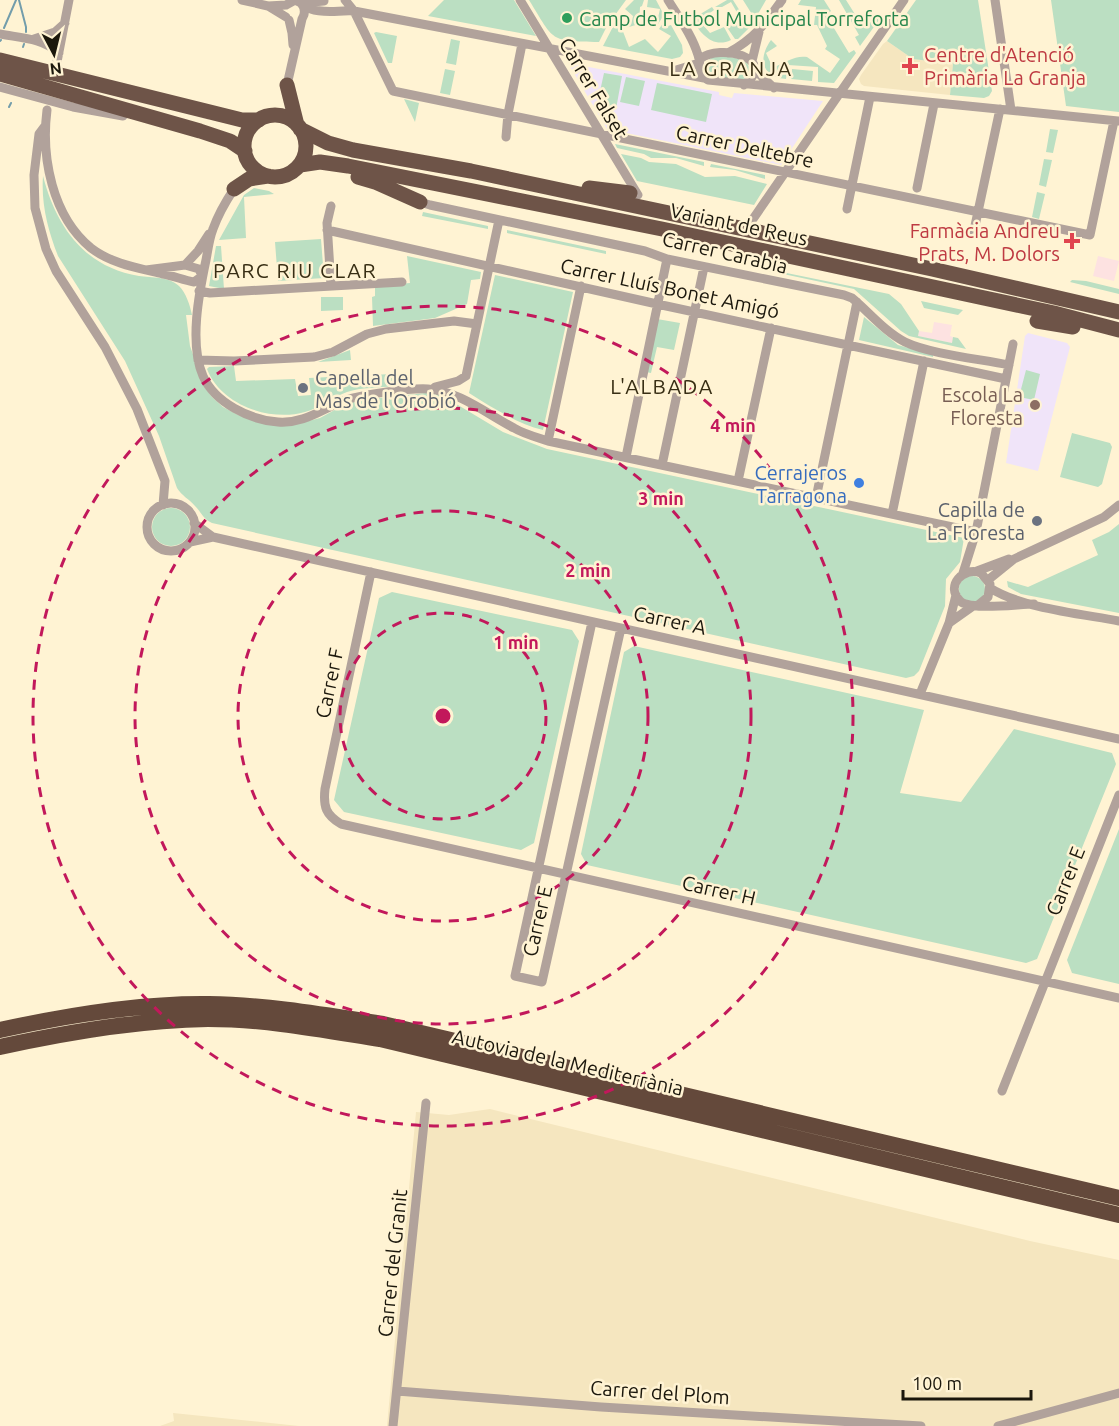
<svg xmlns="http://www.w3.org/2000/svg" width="1119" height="1426" viewBox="0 0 1119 1426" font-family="Ubuntu,sans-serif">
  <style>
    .commercial { fill: #fde2e1 }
    .built { fill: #f5e6bf }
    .education { fill: #f0e4f9 }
    .green { fill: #bbdfc2 }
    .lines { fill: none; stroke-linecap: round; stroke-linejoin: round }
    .stream { stroke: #739dab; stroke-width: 2 }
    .minor { stroke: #b1a29b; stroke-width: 9 }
    .trunk { stroke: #6e5448; stroke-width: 15 }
    .motorway { stroke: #64493b; stroke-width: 16 }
    .ring { fill: none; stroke: #c2185b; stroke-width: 3; stroke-dasharray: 10 8 }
    .leisure-dot { fill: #2e9e5b; stroke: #fff3d3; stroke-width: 2 }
    .health-dot { fill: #e0444e; stroke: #fff3d3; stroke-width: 2 }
    .worship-dot { fill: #6b7280; stroke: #fff3d3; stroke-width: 2 }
    .education-dot { fill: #8d6e63; stroke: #fff3d3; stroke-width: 2 }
    .shop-dot { fill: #3f7fe0; stroke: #fff3d3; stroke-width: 2 }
    .labels { text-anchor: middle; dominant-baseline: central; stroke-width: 5; stroke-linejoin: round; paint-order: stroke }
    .leisure-label { font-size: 20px; fill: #27864d; stroke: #fff3d3; text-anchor: start }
    .health-label { font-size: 20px; fill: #be3a42; stroke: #fff3d3; text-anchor: start }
    .street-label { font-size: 20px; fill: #1b170c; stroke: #fff3d3 }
    .worship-label { font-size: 20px; fill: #5b616d; stroke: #fff3d3; text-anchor: start }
    .education-label { font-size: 20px; fill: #785e54; stroke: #fff3d3; text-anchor: end }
    .shop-label { font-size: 20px; fill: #366cbe; stroke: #fff3d3; text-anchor: end }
    .neighbourhood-label { font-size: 21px; letter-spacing: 1.5px; fill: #382e14; stroke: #fff3d3 }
    .centre { fill: #c2185b; stroke: #fff3d3; stroke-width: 3 }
    .ring-label { font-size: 18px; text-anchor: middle; font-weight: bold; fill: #c2185b; stroke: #fff3d3; stroke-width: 5; stroke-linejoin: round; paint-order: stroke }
  </style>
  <rect width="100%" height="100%" fill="#fff3d3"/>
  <path class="commercial" d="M1098,256L1119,261L1114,281L1093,276Z
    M934,322L952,325L950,336L953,337L952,343L918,336L919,331L932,333Z"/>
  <path class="built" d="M887,41L913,59L953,64L950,95L864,86L861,84L859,79L861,75L883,44Z
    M490,1109L1030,1241L1119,1260V1426H387L416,1112L449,1115Z
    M173,1413L299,1426H160L174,1421Z"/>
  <path class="education" d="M568,63L719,92V95L732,98L734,93L823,101L781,165L607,129Z
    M1028,333L1067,343L1070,347L1038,471L1006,463L1025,336Z"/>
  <path class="green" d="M444,0H514L536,36L428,16Z
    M529,0H626L607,26L599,42C549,41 555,42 529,0Z
    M634,0H644L642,6L640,7L639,24L622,29L629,47L645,39L658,52L671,36L659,29L665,20L668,26L671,25L682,45L683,53L680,57L672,59L603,46L617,19L622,25H628L632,21L633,16L625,9Z
    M648,0H656L664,15L656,27L660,9L647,7Z
    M727,0H733L750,27L738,39H735L726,26L739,16L731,2L722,7H715Z
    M743,0H766L755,19Z
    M801,0H824L831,11L826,15L849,53L854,50L856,53L834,83L818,82V67L788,65L786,79C761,77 758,58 771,40L777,46L766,53L773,68C785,62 796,55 807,57L830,73L840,59L825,49L827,46L817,25H814L816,7L799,5H798Z
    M839,0H846L863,27L877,18L879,20L860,46L855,37L859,35Z
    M916,0H978L992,91L989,96L984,98L950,95L953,64L913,59L887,41Z
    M1051,0H1119V112L1066,106Z
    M712,7L714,10L702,19L705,24L703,25L710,33L724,27L731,40C713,49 700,33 692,19Z
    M376,32L397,36L392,63H388L374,33Z
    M451,39L460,41L456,65L446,63Z
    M717,55C729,57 763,59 744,80L709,77C702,67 706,59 717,55Z
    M445,69L455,71L450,95L440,93Z
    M792,69L813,71L812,81L791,79Z
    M604,73L622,76L616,109L597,105Z
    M626,77L645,81L639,106L620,102Z
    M657,83L712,94L706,122L651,110Z
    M404,99L419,103L415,122Z
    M1050,129L1058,130L1053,153L1046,152Z
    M615,144L704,162V166L676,158H651L644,154L617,148Z
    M621,154L641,158L649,162L676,164L705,177L735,176L767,184L754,205L637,181Z
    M1044,159L1052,160L1046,187L1039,185Z
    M711,164L765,175V179L735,170L710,167Z
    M43,176C56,226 84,267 139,276C152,278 168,276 179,286C186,293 190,305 192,315H186L190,346L205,388L212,397L223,407L238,415L289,426L320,418L342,406L359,400L435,392L453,400V402L503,432L547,449L964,538L960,562L946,579L945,606L919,671L914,676L906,678L212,523C203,519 202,513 195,506C189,499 182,496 177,488L159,436L125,361L58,256C48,230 41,204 43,176Z
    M254,188L269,191L274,194L244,197L246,238L219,240L244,195Z
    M1037,192L1045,194L1039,219L1032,217Z
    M423,212L488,226V229L422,216Z
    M507,230L606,251V254L507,233Z
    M321,239L324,278L278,281L275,242Z
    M216,246H221L224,289L209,286Z
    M407,256L481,272L480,279L471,280L467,304L435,318L373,326L372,297L375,296V286L410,283Z
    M772,270L889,294L901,304L919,331L918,336L952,343L953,337L958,338L966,349L909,336L901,331L854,289L769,271Z
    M495,275L573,292L543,430C516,423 493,408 469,393Z
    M1072,280L1086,281L1119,289V294L1070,282Z
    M321,297H343V310L321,311Z
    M921,301L963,310L958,315L924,308Z
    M864,317L898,345L933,355V357L859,340Z
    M657,319L680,323L674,350L657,347L651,373L646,372Z
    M350,350L351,360L318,362Z
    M234,366L236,381L295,379L298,396L311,395L309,378L392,374L393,386C379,388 361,387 347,392C332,397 320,408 305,412C270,422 221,405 207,369L209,367Z
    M1026,370L1040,374L1034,400L1019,397Z
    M1072,433L1110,443L1112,447L1102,484L1098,487L1060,477Z
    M152 527a19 19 0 1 1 38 0a19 19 0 1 1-38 0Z
    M1119,524V613L1021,594L1008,587L1007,581L1028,587L1098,555L1092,540L1109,532Z
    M959 589a13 13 0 1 1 26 0a13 13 0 1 1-26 0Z
    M392,592L572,630L579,641L534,843L521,850L344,812L334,800L379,598Z
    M634,646L924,710L900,793L961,802L1014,729L1112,753L1116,764L1037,959L1026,963L587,865L581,854L624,652Z
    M1119,829V984L1072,973L1067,960Z"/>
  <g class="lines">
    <path class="stream" d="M19,0L26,27V32
      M4,28L16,0
      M0,41L1,40
      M23,47L24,44
      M9,107L11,103"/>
    <path class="minor" d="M242,0L268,6L286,5L295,0L301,3L324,1
      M345,0L354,11L393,91L1090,235L1114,121
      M520,0L638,195
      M668,0C679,18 692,35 698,55C702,65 696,74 708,80L1118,121
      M995,0L1011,110
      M268,6L286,17
      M311,9C324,14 340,10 354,11L704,78
      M289,20L292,33L293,45
      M0,34C21,38 42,38 59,53
      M34,39L55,32L65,23
      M728,53C755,38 764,25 782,0
      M700,59C720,43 779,58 744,85
      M752,61L759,32
      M57,62L69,0
      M755,70L774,88
      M673,71L699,63
      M287,85L302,19C306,13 305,8 301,3
      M0,87L73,107L123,116
      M47,110C41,157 52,216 91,248C112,264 138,268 163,274C174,276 183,280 194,282L202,276L199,269L185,265L146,270
      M45,126L39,134L34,175L35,208L46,249L56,271L105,347L137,409L165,481L163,505
      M506,137L508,114L522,44
      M917,188L934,104
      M234,189C226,201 218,215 213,229C209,239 208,250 206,260C199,293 189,344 203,376C215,403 250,420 278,422C305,424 323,408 346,400C364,394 410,388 428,389C459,391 487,414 514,428C524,434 536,437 548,441L976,532
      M420,202L430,205L645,251L667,259L844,295L852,298C869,312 885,332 905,342C930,354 980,359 1009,365
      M847,209L870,97
      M753,219L904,0
      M327,230L657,304L1006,379
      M973,235L1000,109
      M185,265L198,251L209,234
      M331,286L327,223L331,206
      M199,291L210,293L402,282
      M198,360L234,361L314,357L333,352L367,334L386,329L454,321L477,324
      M435,387L458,381L466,376L499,220
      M548,441L581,286
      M626,457L667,259
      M662,465L704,267
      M738,481L771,328
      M816,498L857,302
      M147 527a24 24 0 1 1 48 0a24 24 0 1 1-48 0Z
      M892,514L924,361
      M213,537L1119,739
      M190,542L213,537L194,523
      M977,571L1009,559
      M371,572L325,789C323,807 326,815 341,824L1119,998
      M963,573L976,532L1013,344
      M988,580L1014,559L1104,517L1119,505
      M990,588C1021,608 1082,614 1119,621
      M977,606L988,597L990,584L981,573C963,566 945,586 960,601C970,611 1018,604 1034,604
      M592,622L515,976L542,982L621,628
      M949,623L973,606
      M920,694L949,623L956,595
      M1002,1091L1119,795
      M397,1391L601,1407L921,1426
      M393,1426L426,1103
      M998,1426L1119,1393"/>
    <path class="trunk" d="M0,60L230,117L242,120H259
      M0,74L200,131L230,141L245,151
      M287,85L297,125
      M244 146a31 31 0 1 1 62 0a31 31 0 1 1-62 0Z
      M300,129L328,143L353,150L471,171L932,269L1119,312
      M300,165L320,162L348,166L662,229L1054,313L1119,330
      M358,177L375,182L420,202
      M589,188L630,193
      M234,189L249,179L268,176
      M1037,321L1073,327"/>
    <path class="motorway" d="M0,1030C68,1015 139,1003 209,1004C268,1005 325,1015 383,1024L1119,1198
      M0,1047C68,1032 138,1020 208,1019C266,1019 323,1030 380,1039L1119,1215"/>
  </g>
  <g class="ring">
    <circle cx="443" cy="716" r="103"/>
    <circle cx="443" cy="716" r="205"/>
    <circle cx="443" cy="716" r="308"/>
    <circle cx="443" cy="716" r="410"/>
  </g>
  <circle class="leisure-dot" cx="567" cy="18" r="6"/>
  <g class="health-dot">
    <path d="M907 57h6v6h6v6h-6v6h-6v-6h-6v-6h6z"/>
    <path d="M1069 232h6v6h6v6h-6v6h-6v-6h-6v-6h6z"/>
  </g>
  <g class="worship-dot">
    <circle cx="303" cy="388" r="6"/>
    <circle cx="1037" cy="521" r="6"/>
  </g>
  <circle class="education-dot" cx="1035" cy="405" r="6"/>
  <circle class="shop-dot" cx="859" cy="483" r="6"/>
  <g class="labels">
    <g class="leisure-label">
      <text x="579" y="18">Camp de Futbol Municipal Torreforta</text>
    </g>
    <g class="health-label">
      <text x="924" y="54">Centre d'Atenció<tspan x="924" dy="23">Primària La Granja</tspan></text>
      <text x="1060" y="230" text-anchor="end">Farmàcia Andreu<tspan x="1060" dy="23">Prats, M. Dolors</tspan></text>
    </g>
    <g class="street-label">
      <text transform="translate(594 88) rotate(59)">Carrer Falset</text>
      <text transform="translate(745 146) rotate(12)">Carrer Deltebre</text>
      <text transform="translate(739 224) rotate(12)">Variant de Reus</text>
      <text transform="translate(725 252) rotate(13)">Carrer Carabia</text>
      <text transform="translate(670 288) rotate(12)">Carrer Lluís Bonet Amigó</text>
      <text transform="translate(670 620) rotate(12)">Carrer A</text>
      <text transform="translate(329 683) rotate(-78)">Carrer F</text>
      <text transform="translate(1065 881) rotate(-68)">Carrer E</text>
      <text transform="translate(719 890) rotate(13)">Carrer H</text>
      <text transform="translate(537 921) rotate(-77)">Carrer E</text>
      <text transform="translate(568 1062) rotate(13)">Autovia de la Mediterrània</text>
      <text transform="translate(392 1263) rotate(-84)">Carrer del Granit</text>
      <text transform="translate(660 1392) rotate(4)">Carrer del Plom</text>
    </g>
    <g class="worship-label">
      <text x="315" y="377">Capella del<tspan x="315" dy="23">Mas de l'Orobió</tspan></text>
      <text x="1025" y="509" text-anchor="end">Capilla de<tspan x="1025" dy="23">La Floresta</tspan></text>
    </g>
    <g class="education-label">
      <text x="1023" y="394">Escola La<tspan x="1023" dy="23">Floresta</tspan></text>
    </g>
    <g class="shop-label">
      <text x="847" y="472">Cerrajeros<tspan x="847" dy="23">Tarragona</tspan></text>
    </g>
    <g class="neighbourhood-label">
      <text x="731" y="68">LA GRANJA</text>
      <text x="295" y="270">PARC RIU CLAR</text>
      <text x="662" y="386">L'ALBADA</text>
    </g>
  </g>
  <circle cx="443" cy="716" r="9" class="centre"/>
  <g class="ring-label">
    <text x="733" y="432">4 min</text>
    <text x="661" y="505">3 min</text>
    <text x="588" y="577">2 min</text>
    <text x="516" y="649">1 min</text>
  </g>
  <g transform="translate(54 54) rotate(173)" stroke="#fff3d3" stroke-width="4.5" paint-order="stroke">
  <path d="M0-4.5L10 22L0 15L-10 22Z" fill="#1b170c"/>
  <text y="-9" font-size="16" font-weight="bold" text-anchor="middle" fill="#1b170c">N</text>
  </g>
  <path d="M903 1390v9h128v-9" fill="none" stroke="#1b170c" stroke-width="3"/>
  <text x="912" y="1390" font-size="18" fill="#1b170c" stroke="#fff3d3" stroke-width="4.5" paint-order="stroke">100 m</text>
</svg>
